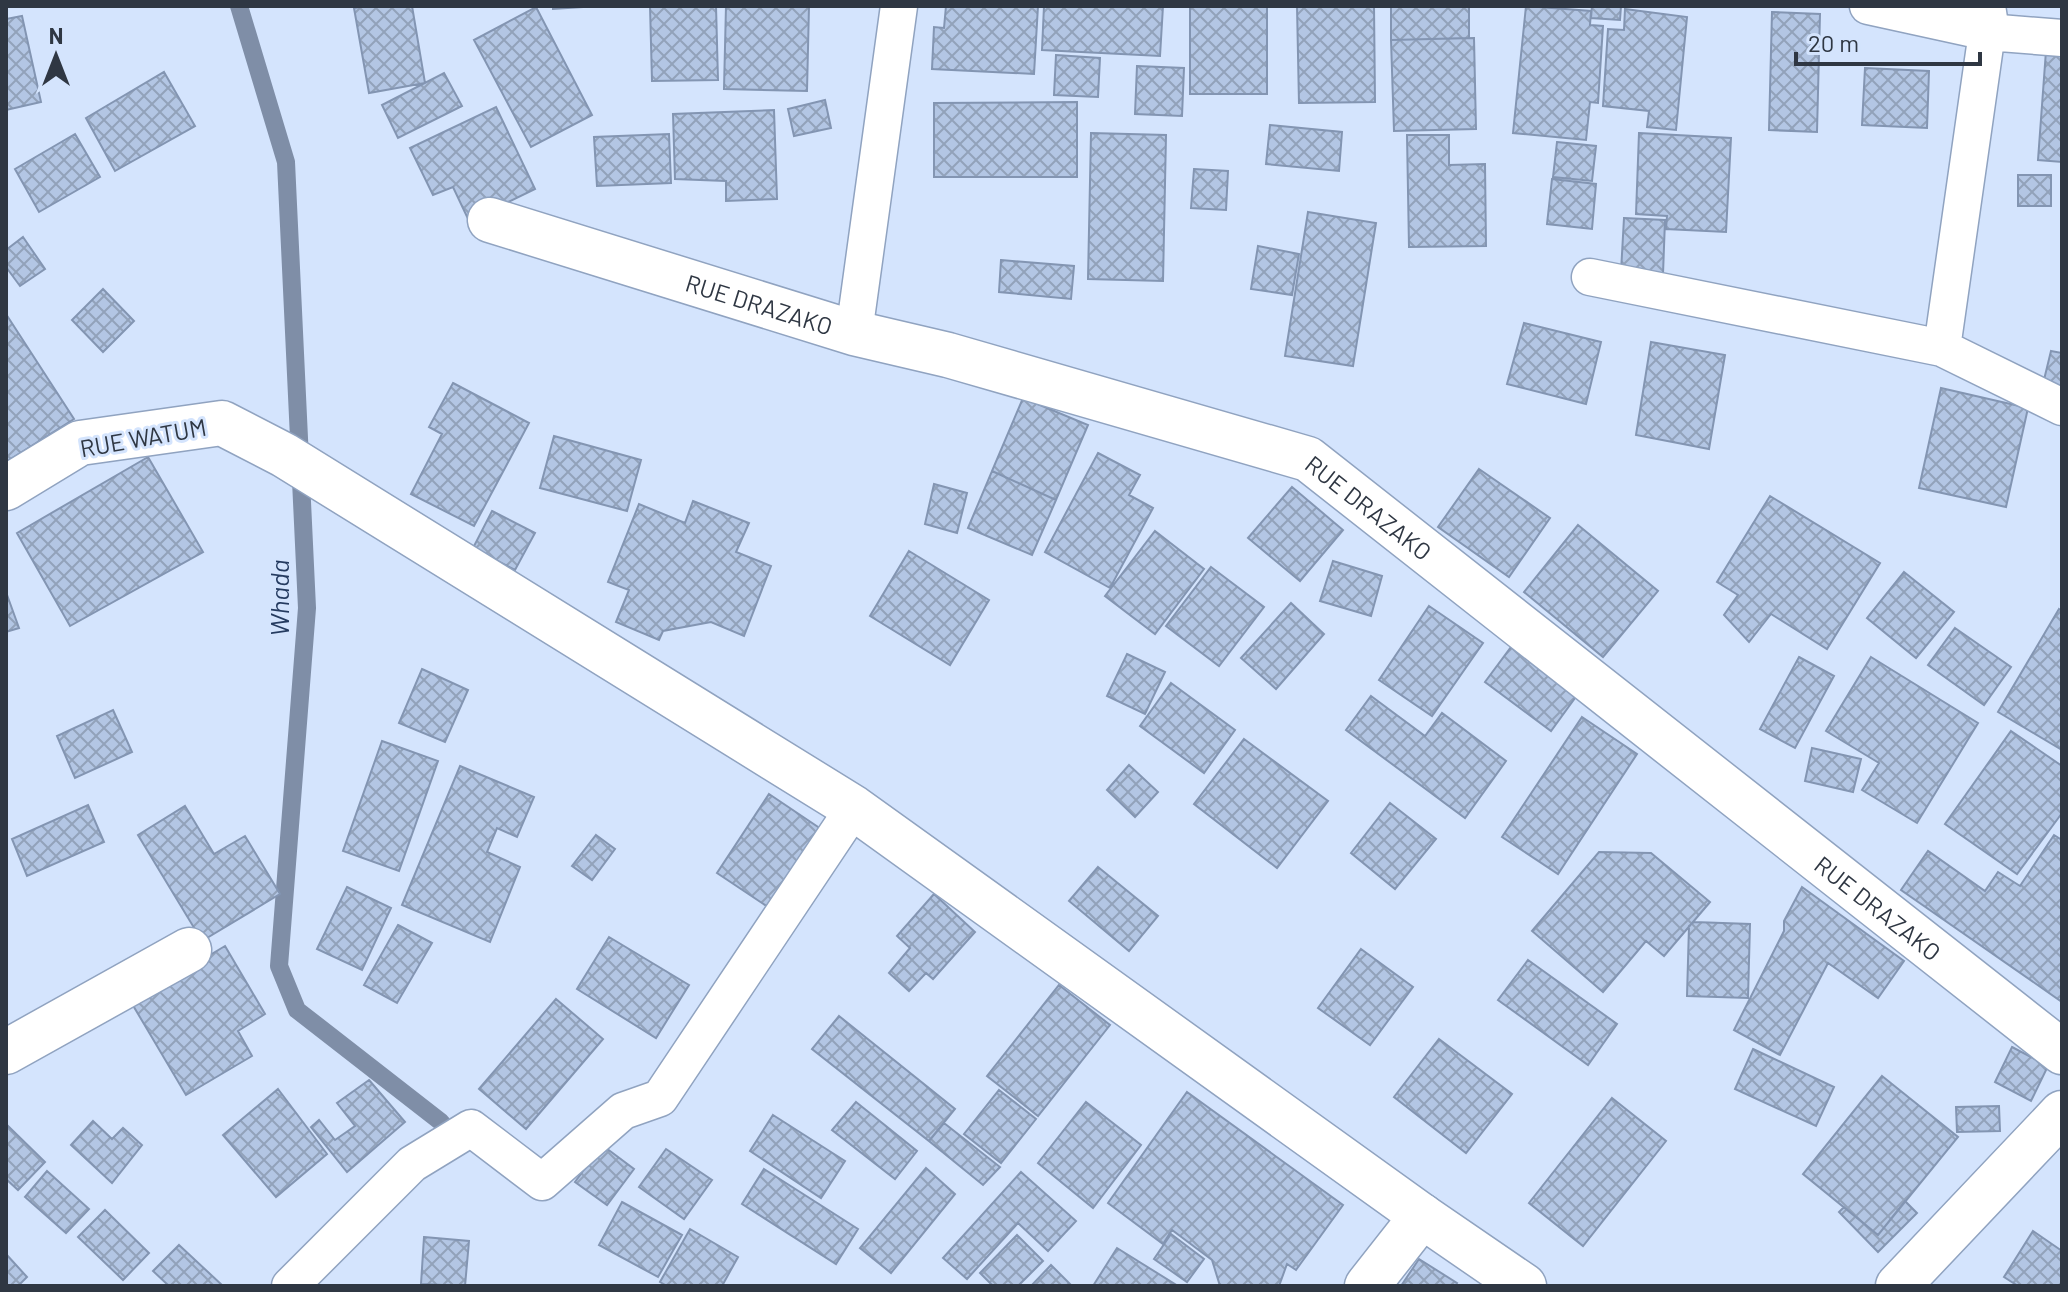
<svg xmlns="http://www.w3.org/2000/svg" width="2068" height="1292" viewBox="0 0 2068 1292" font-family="Barlow,sans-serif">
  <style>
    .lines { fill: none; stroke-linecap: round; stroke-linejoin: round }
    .stream { stroke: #7f8ea7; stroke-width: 18 }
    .building { fill: url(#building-cross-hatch); stroke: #8395b2; stroke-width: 2 }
    .service-casing { stroke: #90a3c0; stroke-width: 39 }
    .minor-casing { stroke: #90a3c0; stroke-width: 47 }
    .service { stroke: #fff; stroke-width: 36 }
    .minor { stroke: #fff; stroke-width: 44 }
    .labels { text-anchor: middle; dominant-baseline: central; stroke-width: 6; stroke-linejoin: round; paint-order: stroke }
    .street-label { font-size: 24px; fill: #2f3743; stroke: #d4e4fd }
    .water-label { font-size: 26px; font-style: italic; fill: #253b60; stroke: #d4e4fd }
  </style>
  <defs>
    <pattern id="building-cross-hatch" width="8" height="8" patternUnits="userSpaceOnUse" patternTransform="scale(2)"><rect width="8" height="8" fill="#b3c6e4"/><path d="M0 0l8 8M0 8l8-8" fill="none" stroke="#92a2ba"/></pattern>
  </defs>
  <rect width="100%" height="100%" fill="#d4e4fd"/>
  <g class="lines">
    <path class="stream" d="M239,6L286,162L307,608L279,966L297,1010L441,1122"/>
  </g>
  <path class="building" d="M367,6H412L425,83L369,93L354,8Z
    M553,6H599L553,9Z
    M650,6H716L718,80L652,81Z
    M726,6H809L807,91L724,89Z
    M946,6H1038L1034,74L932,69L934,27L944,28Z
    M1044,6H1163L1160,56L1042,50Z
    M1190,6H1267V94H1190Z
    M1297,6H1374L1375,102L1299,103Z
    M1391,6H1469V38L1391,40Z
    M1526,6L1591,11L1590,25L1603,26L1598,103L1590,102L1586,140L1513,133Z
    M1592,6H1621L1620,20L1591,18Z
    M536,7L592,115L531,147L474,40Z
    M1625,9L1687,17L1676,130L1647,127L1649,111L1603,106L1608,29L1624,30Z
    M1772,12L1820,14L1817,132L1769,130Z
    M22,16L41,102L6,110V19Z
    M2047,37L2062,38V162L2038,160Z
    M1474,38L1476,129L1394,131L1391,40Z
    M1056,55L1100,58L1098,97L1054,95Z
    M1137,66L1184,68L1182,116L1135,114Z
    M1865,68L1929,71L1927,128L1862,125Z
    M164,72L195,126L115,171L86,118Z
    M444,73L462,106L398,138L382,105Z
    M825,100L831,128L794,136L788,109Z
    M1077,102V177H934V103Z
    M496,107L535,189L469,221L453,187L433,195L410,148Z
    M774,110L777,199L726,201V181L675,179L673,114Z
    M1270,125L1342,132L1339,171L1266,164Z
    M1091,133L1166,135L1163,281L1088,279Z
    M1639,133L1731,138L1726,232L1666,229L1667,216L1636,214Z
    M75,134L100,177L39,212L15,169Z
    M669,134L671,183L597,186L594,137Z
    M1407,135H1449V165L1485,164L1486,246L1409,247Z
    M1557,142L1596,146L1592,181L1553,177Z
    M1194,169L1228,171L1226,210L1191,208Z
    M2018,175H2051V206H2018Z
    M1552,179L1596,184L1592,229L1547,224Z
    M1308,212L1376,223L1353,366L1285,356Z
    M1624,218L1665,220L1663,274L1621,272Z
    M23,237L45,269L20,286L6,267V250Z
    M1258,246L1299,254L1292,295L1251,289Z
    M1001,260L1074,266L1071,299L999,292Z
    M103,289L134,321L103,352L72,320Z
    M6,314L74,419L6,462Z
    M1524,323L1601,342L1586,404L1507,384Z
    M1651,342L1725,355L1709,449L1636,435Z
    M2051,351L2062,353V393L2042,388Z
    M453,383L529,423L474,526L411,494L442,434L429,427Z
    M1941,388L2028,408L2006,507L1919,488Z
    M1023,398L1088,425L1056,500L992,471Z
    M554,436L641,460L627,511L540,488Z
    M1098,453L1140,475L1129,495L1153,508L1110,588L1045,552Z
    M148,457L203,552L70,626L17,533Z
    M1479,469L1550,518L1509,577L1438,527Z
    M992,471L1056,500L1032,555L968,528Z
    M934,484L967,493L957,533L925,524Z
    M1292,487L1343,530L1300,581L1248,538Z
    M1770,496L1880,563L1827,649L1771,614L1749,642L1724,615L1738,595L1717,582Z
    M693,501L749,523L736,552L771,566L744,636L711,622L663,631L659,640L616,622L629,590L608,582L639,504L685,523Z
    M492,511L535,533L515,570L473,548Z
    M1578,525L1658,591L1603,657L1524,592Z
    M1155,531L1204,569L1155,634L1105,596Z
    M909,551L989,600L950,665L870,616Z
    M1333,561L1382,576L1371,616L1320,601Z
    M1211,567L1264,607L1219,666L1166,626Z
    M1904,572L1954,612L1916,658L1867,618Z
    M6,592L19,628L6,632Z
    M1291,603L1324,634L1276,689L1241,658Z
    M1429,606L1483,643L1432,716L1379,680Z
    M2059,609L2062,611V750L1998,712Z
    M1955,628L2011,667L1984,705L1928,665Z
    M1517,639L1583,687L1551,731L1485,682Z
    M1127,654L1165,672L1145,714L1107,696Z
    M1799,657L1834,676L1795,748L1760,729Z
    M1871,657L1978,723L1917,823L1862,790L1879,763L1826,731Z
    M422,669L468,690L445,742L399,723Z
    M1171,683L1235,730L1204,773L1140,726Z
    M1371,696L1425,736L1442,713L1506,761L1465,818L1346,730Z
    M113,710L132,752L75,778L57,736Z
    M1582,717L1637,754L1558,874L1502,837Z
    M2011,731L2062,766V813L2017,874L1945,824Z
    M1244,739L1328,801L1277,868L1194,804Z
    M382,741L438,761L399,871L343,851Z
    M1812,748L1861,759L1853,792L1805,781Z
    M1129,765L1158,792L1135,817L1107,790Z
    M460,766L534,797L517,837L497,828L487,852L520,867L490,942L402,905Z
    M769,794L824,831L771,909L717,873Z
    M1390,803L1436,839L1395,889L1351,853Z
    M88,805L104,842L27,876L12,839Z
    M185,806L214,854L245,836L280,894L202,941L138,835Z
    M596,835L615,849L592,880L572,866Z
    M2054,835L2062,840V1002L1901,890L1928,851L1985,891L1998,872L2020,886Z
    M1599,852L1651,853L1710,902L1664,956L1646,941L1603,992L1532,931Z
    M1098,867L1158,916L1129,951L1069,901Z
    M347,887L391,908L362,970L317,949Z
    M1802,887L1904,961L1878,998L1828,963L1780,1055L1734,1030L1784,931V921Z
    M934,894L975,932L933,979L926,973L909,991L889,973L910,948L897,936Z
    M1694,922L1750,924L1748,998L1687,996L1689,926Z
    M398,925L432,943L397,1003L364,985Z
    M609,937L689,985L656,1038L577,989Z
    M225,946L265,1014L238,1031L252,1056L186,1095L131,1002Z
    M1361,949L1413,987L1370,1045L1318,1008Z
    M1528,960L1617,1024L1588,1065L1498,1000Z
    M1059,985L1110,1025L1038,1116L987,1076Z
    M556,999L603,1039L526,1129L479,1089Z
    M839,1016L955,1109L929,1141L812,1049Z
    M1439,1039L1512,1094L1466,1153L1394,1097Z
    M2012,1047L2048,1066L2031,1101L1995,1082Z
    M1753,1049L1834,1087L1816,1126L1735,1089Z
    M1882,1076L1958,1137L1878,1235L1803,1174Z
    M369,1080L405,1122L347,1172L311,1127L319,1120L335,1140L355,1126L337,1103Z
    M278,1089L327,1154L276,1197L223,1135Z
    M999,1090L1036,1119L1001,1163L964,1134Z
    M1187,1092L1343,1205L1296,1270L1287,1264L1279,1286H1220L1212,1260L1172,1230L1163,1244L1108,1203Z
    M1612,1098L1666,1141L1583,1246L1529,1203Z
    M856,1102L917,1151L895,1179L832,1130Z
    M1086,1102L1141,1145L1093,1208L1038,1163Z
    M1999,1106L2000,1131L1957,1132L1956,1107Z
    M773,1115L845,1161L821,1198L750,1151Z
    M93,1121L112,1139L123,1128L142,1145L112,1183L71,1145Z
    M944,1123L1000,1167L983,1185L929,1141Z
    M6,1124L45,1162L18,1190L6,1179Z
    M602,1145L634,1169L607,1205L575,1182Z
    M666,1149L712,1180L684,1219L639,1187Z
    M926,1168L955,1194L891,1273L860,1248Z
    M764,1169L858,1229L836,1264L742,1204Z
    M47,1171L89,1209L66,1233L25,1197Z
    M1021,1172L1076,1221L1048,1251L1018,1223L967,1279L943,1258Z
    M1905,1201L1917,1213L1878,1252L1839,1212L1844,1207L1878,1235Z
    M622,1202L682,1235L658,1277L599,1245Z
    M105,1210L149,1253L123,1280L78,1237Z
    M690,1229L738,1257L722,1286H667L660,1282Z
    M2033,1231L2062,1251V1286H2018L2004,1277Z
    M1171,1234L1204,1259L1187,1282L1154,1259Z
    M1017,1235L1043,1261L1018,1286H993L980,1273Z
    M424,1237L469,1241L465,1286L421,1284Z
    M179,1245L223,1286H169L153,1271Z
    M1117,1248L1178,1286H1093Z
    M6,1254L27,1277L18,1286H6Z
    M1419,1259L1457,1283L1455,1286H1401Z
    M1051,1265L1072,1286H1031Z"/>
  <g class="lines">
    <g class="service-casing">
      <path id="service" d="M1868,6L1987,32L2062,38
        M1590,277L1942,348L2062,407
        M854,333L899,6
        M1942,348L1987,32
        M290,1286L412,1164L471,1128L542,1182L623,1111L660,1098L854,808"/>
    </g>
    <g class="minor-casing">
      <g id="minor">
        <path d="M1983,6L1987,32"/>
        <path id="s1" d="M490,220L854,333L948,355L1308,459L2062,1052"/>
        <path d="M6,488L80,443L222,423L284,455L854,808L1422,1216L1524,1286"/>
        <path d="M6,1052L189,950"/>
        <path d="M1367,1286L1422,1216"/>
        <path d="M1898,1286L2062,1113"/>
      </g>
    </g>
    <use href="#service" class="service"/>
    <use href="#minor" class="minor"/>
  </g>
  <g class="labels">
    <g class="street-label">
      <text stroke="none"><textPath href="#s1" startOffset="282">RUE DRAZAKO</textPath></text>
      <text transform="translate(143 437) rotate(-10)">RUE WATUM</text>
      <text stroke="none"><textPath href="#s1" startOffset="930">RUE DRAZAKO</textPath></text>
      <text stroke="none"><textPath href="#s1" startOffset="1578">RUE DRAZAKO</textPath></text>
    </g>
    <g class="water-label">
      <text transform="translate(278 598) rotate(-90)">Whada</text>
    </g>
  </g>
  <rect width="2068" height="1292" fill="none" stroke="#2f3743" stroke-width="16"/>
  <g transform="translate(56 56)" stroke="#d4e4fd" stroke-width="6" paint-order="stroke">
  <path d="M0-6L14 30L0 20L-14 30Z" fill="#2f3743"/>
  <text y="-12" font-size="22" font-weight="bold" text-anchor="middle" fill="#2f3743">N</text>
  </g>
  <path d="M1796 52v12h184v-12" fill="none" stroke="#2f3743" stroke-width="4"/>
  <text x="1808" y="52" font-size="24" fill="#2f3743" stroke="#d4e4fd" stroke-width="6" paint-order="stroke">20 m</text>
</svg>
